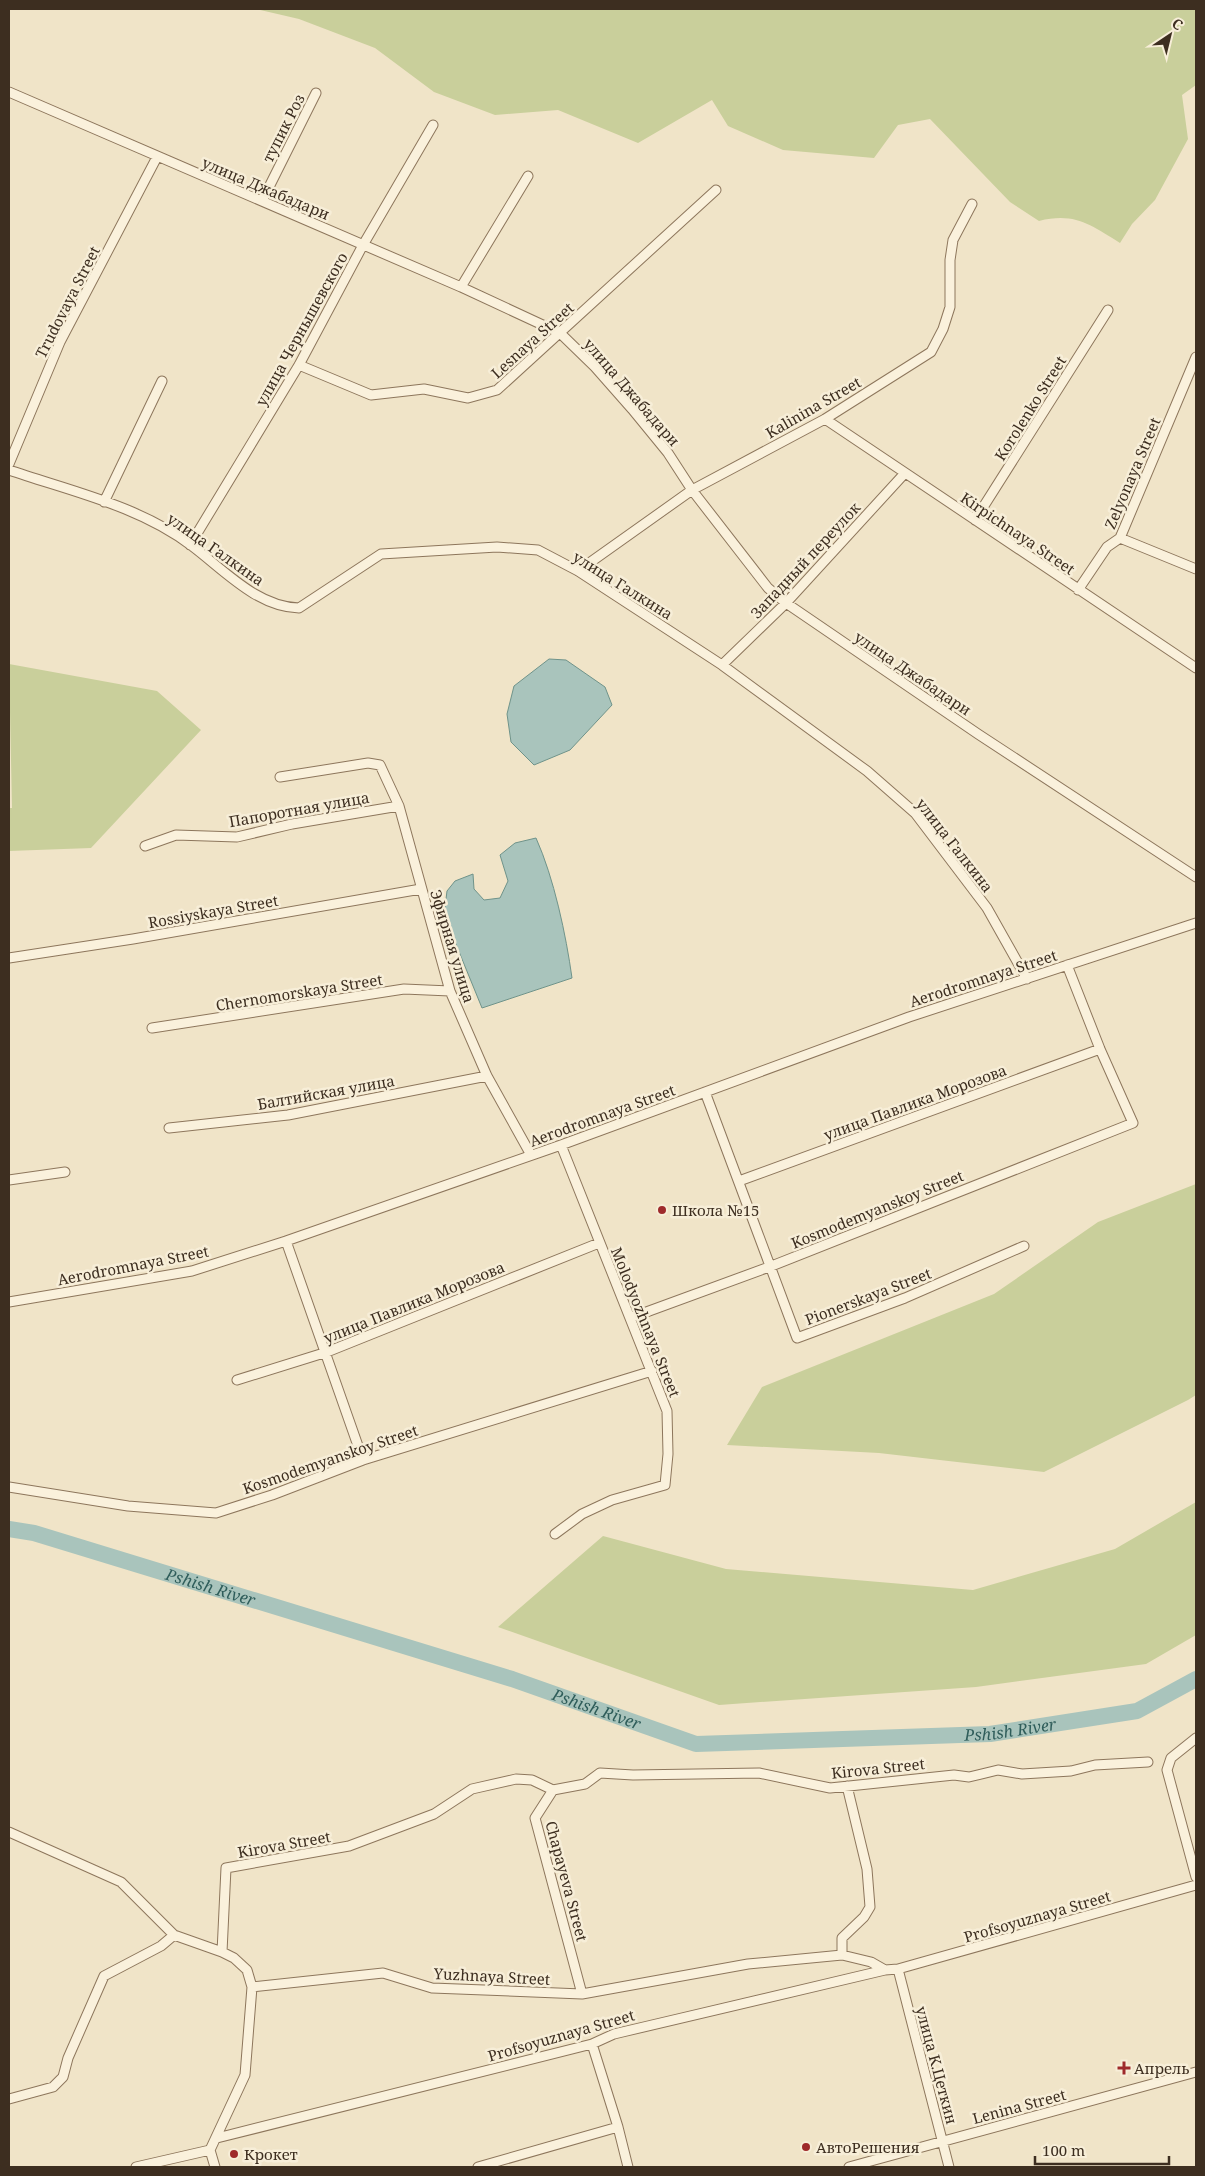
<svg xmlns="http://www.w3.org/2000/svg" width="1205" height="2176" viewBox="0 0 1205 2176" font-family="'Noto Serif',serif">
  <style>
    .green { fill: #c9cf9b }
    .water { fill: #a9c4bc; stroke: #6f938a }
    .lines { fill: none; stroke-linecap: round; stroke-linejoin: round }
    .river { stroke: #a9c4bc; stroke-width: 16 }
    .minor-casing { stroke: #8d765c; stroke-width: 11 }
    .minor { stroke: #faf1dc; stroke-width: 9 }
    .poi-dot { fill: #9e2a2b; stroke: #f7eed8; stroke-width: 2 }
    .labels { text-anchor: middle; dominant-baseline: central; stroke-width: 5; stroke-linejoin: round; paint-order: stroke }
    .street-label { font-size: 15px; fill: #3d2e20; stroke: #f7eed8 }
    .poi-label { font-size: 15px; fill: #3d2e20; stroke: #f7eed8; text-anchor: start }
    .water-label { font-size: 16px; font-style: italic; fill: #2f5d5a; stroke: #f7eed8 }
  </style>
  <rect width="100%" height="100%" fill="#f0e4c8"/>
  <path class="green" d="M256,9H1196V85L1182,95L1188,139L1155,200L1132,224L1120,243C1091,225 1075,212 1039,221L1010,202L930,119L898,125L874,158L783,150L728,126L712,100L638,143L558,110L495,115L434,92L375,48L299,19Z
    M9,664L157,691L201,730L91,848L9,851V808H12Z
    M1196,1184V1395L1188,1400L1044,1472L879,1453L727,1445L762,1387L994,1294L1098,1222Z
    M1196,1502V1635L1146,1664L976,1687L719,1705L498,1627L603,1536L726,1569L973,1590L1115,1549Z"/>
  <path class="water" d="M549,659L566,660L605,687L612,705L570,750L534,765L511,742L507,714L514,686Z
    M536,838C554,878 566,935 572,978L482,1008L444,915L447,891L455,881L473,874L474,889L484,900L500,898L508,881L500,855L515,843Z"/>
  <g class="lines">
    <path class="river" id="s1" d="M9,1529L34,1533L512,1679L696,1744L990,1734L1137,1711L1196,1679"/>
    <g class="minor-casing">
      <path id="minor" d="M9,92L461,287L560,333L595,367L632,409L668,453L692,490L768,588L786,603L978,734L1196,877
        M262,201L316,93
        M461,287L528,176
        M299,365L371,395L424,389L468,398L497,390L716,190
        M825,419L1196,668
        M9,464L60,342L157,157
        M9,470C70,491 140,506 192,546C224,570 257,607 299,608L381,554L497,547L538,550L578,571L722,665L867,771L915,813L987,908L1027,979
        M104,502L162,381
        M975,520L1108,310
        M1120,538L1196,569
        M190,545L299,365L363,245L433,125
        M578,571L692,490L825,419L931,352L943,329L950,307V260L953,240L972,204
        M1078,590L1107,547L1120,538L1196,357
        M722,665L786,603L905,473
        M280,777L368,763L380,765L399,806L450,991L487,1076L531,1155
        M145,846L176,835L237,837L292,824L399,806
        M9,958L133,939L421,889
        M152,1028L404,989L450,991
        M705,1092L797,1338L905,1298L1024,1246
        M169,1128L288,1115L487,1076
        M9,1180L65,1172
        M739,1181L1100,1049
        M286,1241L363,1460
        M9,1302L192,1271L286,1241L561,1145L909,1017L1196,923
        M630,1318L769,1267L1133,1123L1100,1049L1067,965
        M237,1380L327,1352L599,1243
        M9,1487L128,1506L216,1513L272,1495L363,1460L652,1371
        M555,1534L582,1514L612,1500L665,1485L668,1454L667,1411L561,1145
        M1196,1738L1171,1758L1167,1770L1196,1877
        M553,1790L585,1784L600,1773L633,1775L759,1773L830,1788L954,1775L969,1777L998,1770L1022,1774L1071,1771L1095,1765L1148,1762
        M9,1832L121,1882L174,1935L222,1952L234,1958L247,1970L252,1987L245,2075L210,2150L215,2167
        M222,1952L226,1868L349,1846L434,1814L472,1789L516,1779L532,1780L553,1790L535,1818L582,1994
        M842,1955V1938L864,1917L870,1907L867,1869L847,1786
        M898,1969L949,2167
        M252,1987L383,1973L432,1988L582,1994L748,1964L842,1955L871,1962L885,1970
        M592,2044L618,2127L628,2167
        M9,2099L53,2087L63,2077L68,2058L104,1976L161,1946L174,1935
        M217,2138L592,2044L614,2034L885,1970L898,1969L1196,1885
        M136,2167L210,2150
        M478,2167L618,2127
        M849,2167L1196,2072"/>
    </g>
    <use href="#minor" class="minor"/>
  </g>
  <g class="poi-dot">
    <circle cx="662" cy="1210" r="5"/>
    <path d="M1121.5 2060.5h5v5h5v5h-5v5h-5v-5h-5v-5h5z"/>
    <circle cx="806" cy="2147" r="5"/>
    <circle cx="234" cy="2154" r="5"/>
  </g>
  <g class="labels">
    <g class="street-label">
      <text transform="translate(283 128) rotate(-63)">тупик Роз</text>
      <text transform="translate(266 188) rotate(23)">улица Джабадари</text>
      <text transform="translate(67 302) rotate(-63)">Trudovaya Street</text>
      <text transform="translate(301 329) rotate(-61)">улица Чернышевского</text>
      <text transform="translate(532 340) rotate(-42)">Lesnaya Street</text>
      <text transform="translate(632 392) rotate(49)">улица Джабадари</text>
      <text transform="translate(813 407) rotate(-30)">Kalinina Street</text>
      <text transform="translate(1030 408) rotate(-58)">Korolenko Street</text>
      <text transform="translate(1132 473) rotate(-67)">Zelyonaya Street</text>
      <text transform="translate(1018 533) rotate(34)">Kirpichnaya Street</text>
      <text transform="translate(216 549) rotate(35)">улица Галкина</text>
      <text transform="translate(805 560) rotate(-47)">Западный переулок</text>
      <text transform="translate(623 585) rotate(32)">улица Галкина</text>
      <text transform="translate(913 673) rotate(34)">улица Джабадари</text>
      <text transform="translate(299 809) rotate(-10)">Папоротная улица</text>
      <text transform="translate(955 845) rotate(52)">улица Галкина</text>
      <text transform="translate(213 911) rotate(-10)">Rossiyskaya Street</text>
      <text transform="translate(453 946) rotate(73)">Эфирная улица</text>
      <text transform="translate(983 978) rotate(-18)">Aerodromnaya Street</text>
      <text transform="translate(299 992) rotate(-9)">Chernomorskaya Street</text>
      <text transform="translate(326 1092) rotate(-10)">Балтийская улица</text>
      <text transform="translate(915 1102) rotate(-20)">улица Павлика Морозова</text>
      <text transform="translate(602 1115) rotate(-20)">Aerodromnaya Street</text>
      <text transform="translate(877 1209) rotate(-22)">Kosmodemyanskoy Street</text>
      <text transform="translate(133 1265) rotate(-11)">Aerodromnaya Street</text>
      <text transform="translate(868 1296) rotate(-21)">Pionerskaya Street</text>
      <text transform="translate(414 1302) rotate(-22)">улица Павлика Морозова</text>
      <text transform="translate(646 1322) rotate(68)">Molodyozhnaya Street</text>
      <text transform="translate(330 1459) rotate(-19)">Kosmodemyanskoy Street</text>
      <text transform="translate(878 1768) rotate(-6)">Kirova Street</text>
      <text transform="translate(284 1844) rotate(-10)">Kirova Street</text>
      <text transform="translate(567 1881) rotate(75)">Chapayeva Street</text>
      <text transform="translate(1037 1916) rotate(-16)">Profsoyuznaya Street</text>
      <text transform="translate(492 1976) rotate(3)">Yuzhnaya Street</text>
      <text transform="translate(561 2035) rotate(-16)">Profsoyuznaya Street</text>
      <text transform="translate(937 2065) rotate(75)">улица К.Цеткин</text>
      <text transform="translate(1019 2106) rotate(-15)">Lenina Street</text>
    </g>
    <g class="poi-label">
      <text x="672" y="1210">Школа №15</text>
      <text x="1134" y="2068">Апрель</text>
      <text x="816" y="2147">АвтоРешения</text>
      <text x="244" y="2154">Крокет</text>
    </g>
    <g class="water-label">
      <text stroke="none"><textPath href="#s1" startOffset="210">Pshish River</textPath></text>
      <text stroke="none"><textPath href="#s1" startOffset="615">Pshish River</textPath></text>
      <text stroke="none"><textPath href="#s1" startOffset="1035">Pshish River</textPath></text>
    </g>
  </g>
  <rect width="1205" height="2176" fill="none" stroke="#3d2e20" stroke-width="20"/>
  <g transform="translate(1170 35) rotate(35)" stroke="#f7eed8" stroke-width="4" paint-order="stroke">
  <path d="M0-4L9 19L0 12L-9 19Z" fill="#3d2e20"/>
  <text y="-8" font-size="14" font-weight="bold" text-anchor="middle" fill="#3d2e20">С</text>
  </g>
  <path d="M1035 2156v8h134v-8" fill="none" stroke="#3d2e20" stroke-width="2.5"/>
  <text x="1042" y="2156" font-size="15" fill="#3d2e20" stroke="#f7eed8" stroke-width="4" paint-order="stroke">100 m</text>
</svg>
